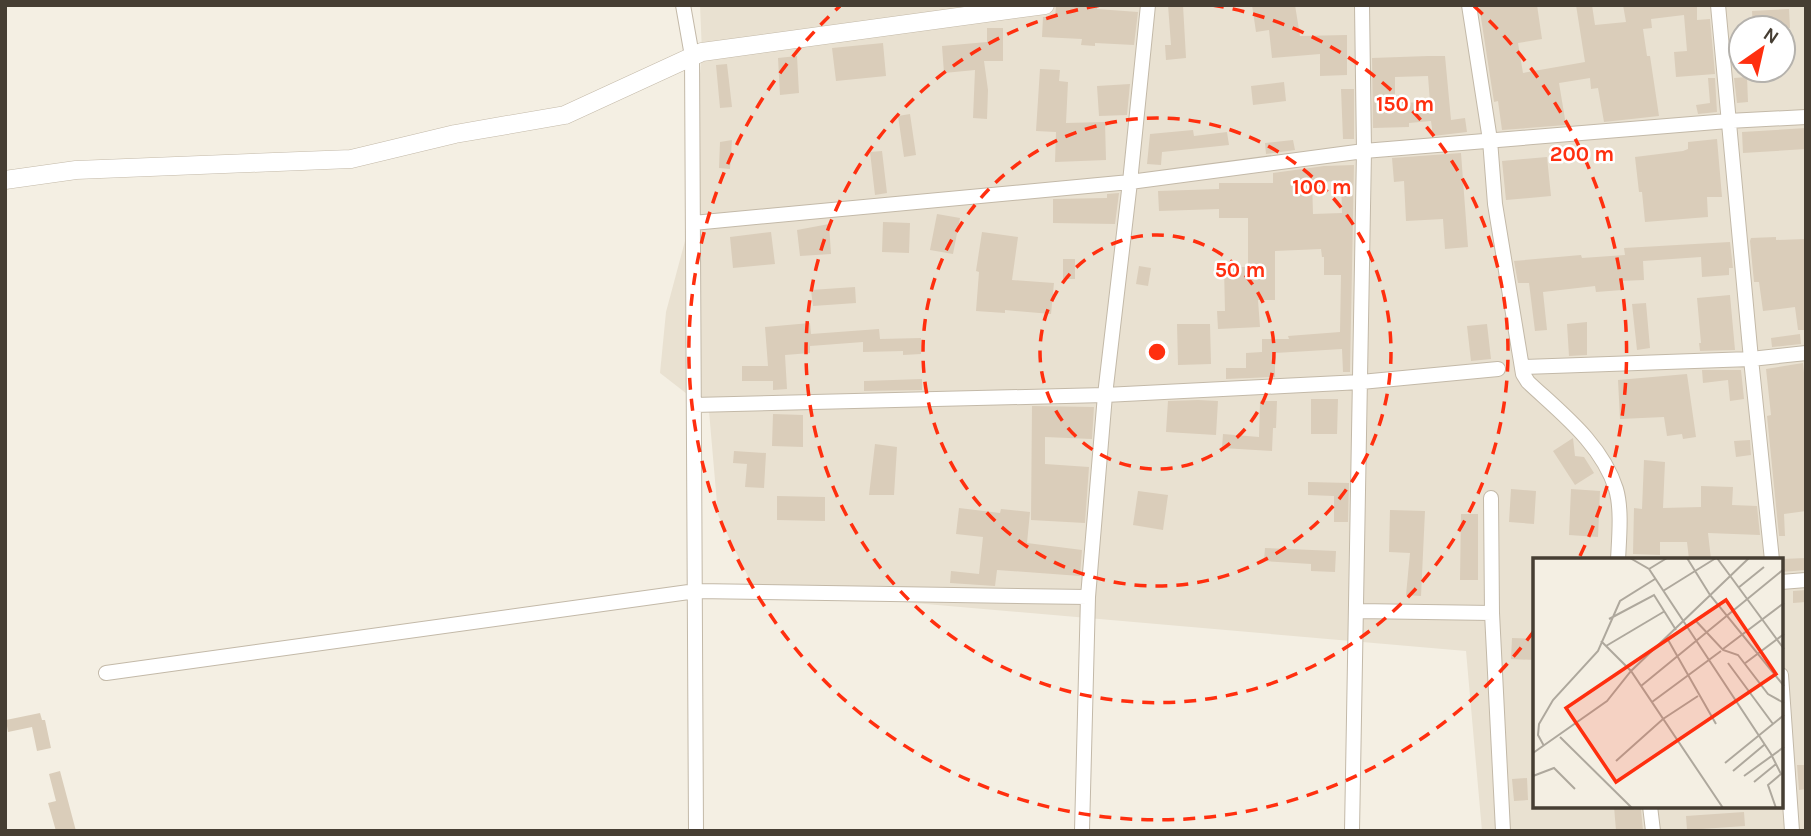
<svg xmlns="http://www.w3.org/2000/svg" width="1811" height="836" viewBox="0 0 1811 836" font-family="Karla,sans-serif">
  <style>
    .residential { fill: #e9e1d1; fill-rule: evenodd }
    .building { fill: #dacdba; fill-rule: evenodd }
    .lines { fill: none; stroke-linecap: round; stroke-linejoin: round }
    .minor-casing { stroke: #c3b9a8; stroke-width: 16 }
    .tertiary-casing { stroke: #c3b9a8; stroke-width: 19 }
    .minor { stroke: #fff; stroke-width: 14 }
    .tertiary { stroke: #fff; stroke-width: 18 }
    .ring { fill: none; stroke: #ff2f0f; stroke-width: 3.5; stroke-dasharray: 12 9 }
    .inset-road { fill: none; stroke: #aea89d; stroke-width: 2 }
    .view { fill: #ff2f0f; fill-opacity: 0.15; stroke: #ff2f0f; stroke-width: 3.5 }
    .inset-edge { fill: none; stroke: #463e33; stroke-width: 3.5 }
    .centre { fill: #ff2f0f; stroke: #fff; stroke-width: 3.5 }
    .ring-label { font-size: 21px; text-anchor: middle; font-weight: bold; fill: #ff2f0f; stroke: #fff; stroke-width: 5; stroke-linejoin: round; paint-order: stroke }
  </style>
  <rect width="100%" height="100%" fill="#f4efe3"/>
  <path class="residential" d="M700,5H1806V831H1482L1466,651L754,589L718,515L709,411L660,373L666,312L685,241L702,52ZM1741,28H1783V70H1741ZM1534,560H1781V806H1534Z"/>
  <path class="building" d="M1097,5V9L1138,12L1134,45L1095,43V46L1081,45L1082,39L1042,37L1043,17H1055L1056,7Z
    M1168,5H1183L1186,58L1166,60L1165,45H1171Z
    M1252,5H1295L1300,36L1347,35V75L1320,76V54L1272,58L1269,30L1256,32Z
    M1479,5H1537L1542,39L1518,43L1523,73L1585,62L1576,5H1592L1595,25L1626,22L1623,5H1697V20L1710,19L1715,74L1676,77L1674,52L1687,51L1684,15L1651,19L1652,28L1643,29L1647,56H1650L1659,116L1604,122L1598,88L1591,89L1590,78L1559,83L1566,125L1502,130L1498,101L1494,102Z
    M1789,9L1790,28H1753L1752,11Z
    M987,28H1003V61H984L988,90L987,119L973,118L975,70L944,73L942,46L987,42Z
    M883,43L886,76L836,81L832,48Z
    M797,56L799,93L780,95L778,58Z
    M1428,56H1445L1451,120L1465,118L1467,132L1433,136L1431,121L1409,123V127L1373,128L1372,58ZM1428,76L1430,102L1395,103V77Z
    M727,64L732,107L720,108L716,65Z
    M1040,69L1060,70L1059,81L1068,82L1066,123L1105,122L1106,160L1055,162L1056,132L1036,131Z
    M1747,77L1748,102L1737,103L1734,78Z
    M1708,78H1715L1717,112L1698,114L1696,105L1710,103Z
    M1284,82L1286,101L1253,105L1251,86Z
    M1130,84L1127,115L1099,116L1097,86Z
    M1341,89H1354V139H1343Z
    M910,114L916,155L904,157L898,116Z
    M1806,128V149L1743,153L1742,132Z
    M1193,130L1194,136L1227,132L1229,145L1162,152L1161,165L1147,164L1150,134Z
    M1717,139L1722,197H1707L1708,217L1645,222L1642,192H1639L1635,157L1683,151L1688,149V142Z
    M732,140L730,169L719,168L720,142Z
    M1293,140L1295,150L1266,154L1265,143Z
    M882,151L887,193L875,195L870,152Z
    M1461,153L1468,247L1445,249L1443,219L1406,221L1404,181L1394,182L1392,158Z
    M1547,157L1551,196L1506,200L1502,161Z
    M1354,165L1350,372H1343L1342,349L1275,353V377L1226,379V368H1246V353L1262,352V339H1289L1288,336L1340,332L1341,275H1324V257H1322L1321,249L1275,251V300H1258L1260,327L1218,329L1217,311H1225L1224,267H1248V218H1219V209L1159,211L1158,191L1219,189V183H1273V173L1324,166ZM1341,181L1342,213L1313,214L1312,182Z
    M1119,193L1115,224L1053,223V199L1107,198V194Z
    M937,214L960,218L953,254L930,250Z
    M883,222L910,223L909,253L882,252Z
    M829,224L831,254L800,256L797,230Z
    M771,232L775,264L733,268L730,237Z
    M982,232L1018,237L1012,280L1054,283L1051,314L1005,310V313L976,311L979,272L976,271Z
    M1776,237V240L1806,239V330H1798L1795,307L1763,311L1759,282H1754L1750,241L1751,238Z
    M1730,242L1733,268H1729V275L1702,277L1701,257L1643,261L1644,280L1621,281L1622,290L1596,292L1595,286L1543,292L1547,330L1535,331L1529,283H1518L1514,261L1581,255L1582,258L1625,255L1624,248Z
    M1063,259H1075V279H1063Z
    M1139,266L1151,268L1148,286L1136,284Z
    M855,287L856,303L813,306L811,290Z
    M1730,295L1735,350L1700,351L1699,343H1701L1697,298Z
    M1646,303L1650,348L1637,350L1632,304Z
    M1587,322V355L1569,356L1567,324Z
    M810,323L811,334L879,329L880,339L921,338V354L903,355V351L863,352V342L810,346V353L785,355L787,389L773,390V381H742V366H768L765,327Z
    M1177,324H1210L1211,364L1178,365Z
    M1487,324L1491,359L1471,361L1467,326Z
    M1800,334L1801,344L1772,347L1771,338Z
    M1803,363L1806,392V511L1784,514L1785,536H1779L1767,416L1771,415L1766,369Z
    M1702,370H1741L1744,399L1730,401L1728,380L1703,383Z
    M1687,374L1696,437L1683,439L1682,434L1667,436L1664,417L1620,419L1618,380Z
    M922,379V390L864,391V381Z
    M1311,399H1338L1337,434H1311Z
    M1198,400L1218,401L1216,435L1166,432L1168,401Z
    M1260,401H1277L1276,428H1273L1272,451L1222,448L1223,434L1259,437Z
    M1032,406L1094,407L1092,439L1045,437V464L1089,467L1085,523L1031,520Z
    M773,414L803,415V447L772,446Z
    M1573,438L1575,456L1584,457L1594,473L1575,485L1553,451Z
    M1750,440L1751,455L1736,457L1734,441Z
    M875,444L897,447L894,495H869Z
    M734,451L766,453L764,488L745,487L747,464L733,463Z
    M1644,460L1665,462L1663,508L1701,507V486L1733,487L1732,505L1757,506L1760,535L1708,533L1711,559H1689L1687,542H1660V555L1633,554L1634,508L1642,509Z
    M1308,482L1349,483L1348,522H1334V496L1308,495Z
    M1511,489L1536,491L1534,524L1509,522Z
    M1571,489L1600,491L1598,537L1569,535Z
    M1138,491L1168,495L1163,530L1133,525Z
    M777,496L825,497V521L777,520Z
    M959,508L1000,513L1001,509L1030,512L1027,543L1082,550L1080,576L997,570L995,586L950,583L951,571L979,574L983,537L956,534Z
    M1390,510L1425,511L1421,596L1406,595L1410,553L1389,552Z
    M1461,514H1478V580H1460Z
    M1265,548L1336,551L1335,572L1311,571V564L1264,561Z
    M1806,558V570L1781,572L1782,559Z
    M1806,590V602L1793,603V591Z
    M1512,638L1535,639V660L1511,659Z
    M40,713L42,720H45L51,748L37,751L32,727L8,732L6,720Z
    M1797,765H1806V789L1799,790Z
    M60,771L76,831H56L48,803L56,801L49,774Z
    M1527,778L1528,800L1514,801L1512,779Z
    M1614,806H1633L1634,810L1641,809L1643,831H1616Z
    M1744,812L1745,826L1687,830L1686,816Z"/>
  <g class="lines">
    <g class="minor-casing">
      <path id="minor" d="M683,5L692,56L696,831
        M1469,5L1490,140L1495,204L1523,374L1528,382C1561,413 1602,444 1616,489C1622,509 1619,539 1618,560
        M1718,5L1751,359L1772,560
        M693,223L1130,182L1364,151L1728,121L1806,117
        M1522,367L1751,359L1806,353
        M694,405L1105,395L1361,382L1498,369
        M1491,498L1492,613L1503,831
        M1781,582L1806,580
        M1358,611L1492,613
        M106,673L696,591L1088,597
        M1781,675L1792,831
        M1650,806L1653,831
        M1082,831L1088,597L1105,395L1130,182L1148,5
        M1352,831L1364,151L1362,5"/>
    </g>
    <g class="tertiary-casing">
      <path id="tertiary" d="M5,180L76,170L351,159L455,134L565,115L702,52L1045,5"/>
    </g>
    <use href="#minor" class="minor"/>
    <use href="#tertiary" class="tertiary"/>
  </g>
  <g class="ring">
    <circle cx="1157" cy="352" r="117"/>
    <circle cx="1157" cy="352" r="234"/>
    <path d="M1212 5A351 351 0 1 1 1102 5"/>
    <path d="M1534 631A469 469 0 1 1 840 6M1474 6A469 469 0 0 1 1579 558"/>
  </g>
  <g transform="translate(1533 558)">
    <rect width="250" height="250" fill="#f4efe3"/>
    <path class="inset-road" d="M97,0L116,11L238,196L248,216L235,227L243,250M154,0L177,37L251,128M184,0L251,91M116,11L134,0M205,30L231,9M130,33L183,0M76,61L121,37L143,72M163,63L190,92L205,97L235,136L251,145M134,80L183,166M68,83L98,113L190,250M73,88L132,53M190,91L251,45M195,105L240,166M211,106L251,76M108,128L251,11M119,144L188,93M27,179L99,250M11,188L5,177L6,166L20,142L65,93L87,43L122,21M0,195L74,143L98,113L216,0M83,203L130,161L165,138M192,205L251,157M200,213L231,187M0,218L21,210L42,231M211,218L251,189M221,224L243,206"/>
    <path class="view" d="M193,42L243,116L83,224L33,150Z"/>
    <rect width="250" height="250" class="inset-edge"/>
  </g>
  <circle cx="1157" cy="352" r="10" class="centre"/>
  <g class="ring-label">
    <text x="1405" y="111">150 m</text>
    <text x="1582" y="161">200 m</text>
    <text x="1322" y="194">100 m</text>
    <text x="1240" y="277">50 m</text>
  </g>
  <rect width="1811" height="836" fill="none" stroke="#463e33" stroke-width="14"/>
  <g transform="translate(1762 49) rotate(34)"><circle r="33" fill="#ffffff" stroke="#b5b2ad" stroke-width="2"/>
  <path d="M0-5L12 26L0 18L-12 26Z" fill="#ff2f0f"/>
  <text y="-10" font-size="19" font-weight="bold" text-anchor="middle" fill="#463e33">N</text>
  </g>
</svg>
